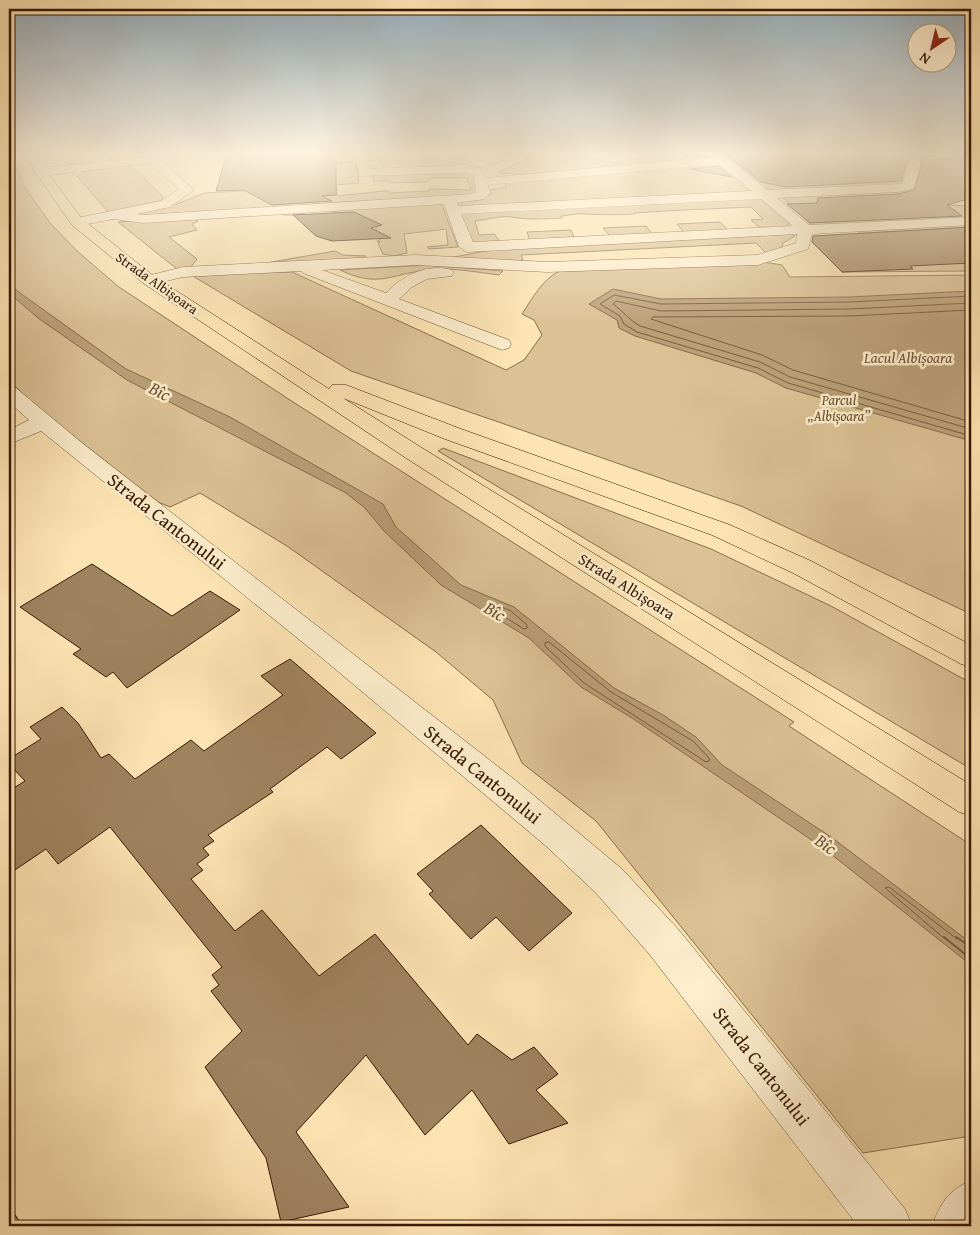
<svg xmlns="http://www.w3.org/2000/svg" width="980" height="1235" viewBox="0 0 980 1235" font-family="'Gentium Book Plus',serif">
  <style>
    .green { fill: #dbc295; stroke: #896e4c }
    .water { fill: #baa078; stroke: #866a4a }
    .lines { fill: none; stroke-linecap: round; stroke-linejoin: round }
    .shore-far1 { stroke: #785c3e; stroke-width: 1 }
    .shore { stroke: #785c3e; stroke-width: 2 }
    .building { fill: #9e835f; stroke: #371904 }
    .minor-casing { stroke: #684c30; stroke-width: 1 }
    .major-casing { stroke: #371904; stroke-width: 1 }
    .minor { fill: #feeece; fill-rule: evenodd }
    .major { fill: #fde5b3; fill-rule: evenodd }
    .rail-casing { stroke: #371904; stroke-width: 8 }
    .rail { stroke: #feeece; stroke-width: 5.5; stroke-dasharray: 18; stroke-linecap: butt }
    .labels { text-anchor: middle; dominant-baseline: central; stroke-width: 5; stroke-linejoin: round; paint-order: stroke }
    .far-street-label { font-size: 14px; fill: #371904; stroke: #feeece }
    .far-park-label { font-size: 14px; font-style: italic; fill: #684c30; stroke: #feeece }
    .far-water-label { font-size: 15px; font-style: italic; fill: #6b4f32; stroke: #feeece }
    .street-label { font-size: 16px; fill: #371904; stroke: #feeece }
    .water-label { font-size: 18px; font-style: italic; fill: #6b4f32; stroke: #feeece }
    .near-street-label { font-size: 19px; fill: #371904; stroke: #feeece }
  </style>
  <rect width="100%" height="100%" fill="#fde5b3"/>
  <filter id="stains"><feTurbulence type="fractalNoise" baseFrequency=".004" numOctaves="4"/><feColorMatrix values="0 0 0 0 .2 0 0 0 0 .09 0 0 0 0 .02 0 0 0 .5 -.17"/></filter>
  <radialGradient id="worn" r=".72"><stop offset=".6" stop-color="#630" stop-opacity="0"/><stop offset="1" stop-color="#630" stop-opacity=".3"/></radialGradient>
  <path class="green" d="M9,153H11L23,185L51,224L77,251L119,287L290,400L794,722L789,726L971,845V1136L863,1153L596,821L522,763L493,700L436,652L287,546L200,493L170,507L158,502L37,408L9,380Z
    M63,153H111L89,164L68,166Z
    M121,153H188L100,163Z
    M365,153H423L426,159L450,165L447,168L383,170L382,161L365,160Z
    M467,153H505L496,158L504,160L491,166Z
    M539,153H562L615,163L641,158L650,153L695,155L682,163L532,175L497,173Z
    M971,153V157H968L930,195L958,213L947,205L971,206V218L812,226L783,198L914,187L923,155Z
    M911,154L903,186L458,207L455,202L481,200L492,193L490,190L506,187L504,180L696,164L714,155L730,157Z
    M458,155L482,168L432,159L430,156Z
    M300,157L336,162H356L359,183L336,185L337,196L383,191H389L390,193L429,191V189H434L471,190L467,178H432L426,182L389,183L388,181H374L373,175L463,171L473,174L479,192L472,196L359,201L146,217L131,215L177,204L204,193L260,190Z
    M130,165L162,196L163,200L109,213L77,176L94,167Z
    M762,197L790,222L785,228L759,227L751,220L763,219L751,207C711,209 674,210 635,213V214C617,215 600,215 584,214C574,213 569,216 561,216L562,218C545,219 527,220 512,217C501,215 487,220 475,221L479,235L494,234L500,241L473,245L458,211Z
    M441,203L458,247L429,249L427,247L448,245L446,229L404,234L407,253L394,256L383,254L378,243L380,242L377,241L384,237L376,231V222C361,215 336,211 319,211C305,211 291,219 277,213Z
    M192,218L198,221L192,224L197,230L169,237L197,259L190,268L177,269L118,222Z
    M720,222L728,230L684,232L677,224Z
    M971,224V229L862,235L857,231Z
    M646,226L652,234L611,237L603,228Z
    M571,230L574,237L530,241L527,232Z
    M791,234L795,236L783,243L782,248L767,254L756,243L521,255L523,259L515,264L444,259L490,250Z
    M335,251L343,255L366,256L364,258L266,263Z
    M764,262L782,265L790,277L971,275V614L741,506L351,371L191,275L292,272L506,370L524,360L542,335L534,320L522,314C532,299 543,278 560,271Z
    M971,263V271L842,272L907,264Z
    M428,265L503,271L499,275C476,272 450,267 426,270C389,275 378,288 340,270Z
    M443,448L711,549L831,606L971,683V769L438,451Z"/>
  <path class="water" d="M9,285L126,369L230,417L383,504L396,527L461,585L514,607L614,688L663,715L696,737L722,765L831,837L971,943V965L822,847L632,718L581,687L529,638L441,585L384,531L365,508L346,493L127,380L38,318L9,293Z
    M613,289L661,299L849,297L971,291V441L786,388L756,373L635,336L619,328L617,320L589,304Z"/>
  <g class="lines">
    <path class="shore-far1" d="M971,296L849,302L661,304L614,295L600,304L620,316L624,324L637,332L758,368L788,383L971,436
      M971,303L849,309L661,311L616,301L613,304C623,311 629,320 640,326L760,362L790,377L971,429
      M971,310L850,316L653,317L651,319L762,355L793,370L971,422
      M492,603L511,611L527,625V628L524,629L489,607V604Z
      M549,642L611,692L693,741L709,758V761L706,762L584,683L545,646V643Z
      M945,939L885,888L889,887L957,939"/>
    <path class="shore" d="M944,937L971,959
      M956,937L971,947"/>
  </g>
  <path class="building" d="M227,153H333V162H336V195L322,196L332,201L272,205L244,190L216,191Z
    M685,153H902V161H907L901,181L786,187L761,182L727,155L685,158Z
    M971,157V198L947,205L962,216L810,223L787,204L817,203L818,198L898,194L914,190L923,160Z
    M719,166L732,177L690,169Z
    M354,212L382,225L371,228L391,238L332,241L316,236L293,215Z
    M971,227V263L910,266L913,269L842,272L812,242L813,236Z
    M92,564L172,616L210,591L240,610L127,688L113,672L106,677L73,654L81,649L20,607Z
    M290,659L376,733L341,759L327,747L270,789L273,792L208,835L214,841L203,848L209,855L197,864L203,870L191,879L235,931L262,910L319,976L375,934L468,1045L477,1034L512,1060L534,1047L558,1074L536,1090L568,1123L509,1144L472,1090L425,1135L366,1055L296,1132L349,1207L281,1222L266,1158L205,1067L242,1031L211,991L219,985L212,975L222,967L110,827L58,864L46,849L9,874V791L25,781L9,764V759L41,739L30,727L62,707L78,723L101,758L109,754L135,779L191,740L204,751L283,695L261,676Z
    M481,825L572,913L529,951L496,917L471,939L429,894L433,891L417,874Z"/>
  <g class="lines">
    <g class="minor-casing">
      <path id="minor" d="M355,153H367L369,169L467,165L483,170L486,178L723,156L727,157L767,190L898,184L903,183L911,153H923L914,188L898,192L777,198L809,225L971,217V225L812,234L808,249L758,265L547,272L416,265L322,270L386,293C402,276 427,263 452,270L454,273L452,276L427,279L412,287L399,299L509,340L511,344L509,348L502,350L303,273L301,271L183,277L149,285L141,280L143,277L183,267L416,255L547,262L757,255L796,243L797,234L467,252L459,247L444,204L143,223L113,219L77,226L70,222L72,219L161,201L179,189L150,163L41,176L35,172L41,168L157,156L194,190L170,207L137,214L143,215L471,194L476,192L473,175L466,173L359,176ZM720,164L752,191L458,206L457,203L484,199L490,193L488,185ZM761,199L793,226L473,242L461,214Z
        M9,386L16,388L82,443L514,779L622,869L678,929L905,1209L912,1226H858L650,955L596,893L546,846L322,658L41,431L9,444V430L29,420L9,402Z
        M971,1181V1226H932C940,1204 949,1189 971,1181Z"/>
    </g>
    <g class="major-casing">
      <path id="major" d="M27,153H39L47,172L82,219L155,277L329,389L332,385H346L461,429L730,525L811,561L971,645V667L961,664L793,573L712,535L445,439L343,398L422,448L971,785V816L959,812L406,458L143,283L72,225L35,172Z"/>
    </g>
    <use href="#minor" class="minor"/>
    <use href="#major" class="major"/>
    <g class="rail-casing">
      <path id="rail" d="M9,1212L18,1226"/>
    </g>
    <use href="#rail" class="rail"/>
  </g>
  <linearGradient id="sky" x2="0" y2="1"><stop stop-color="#95acbb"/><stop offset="0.47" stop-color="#fef3dd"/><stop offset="1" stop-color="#fef3dd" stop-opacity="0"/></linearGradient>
  <rect width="980" height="326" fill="url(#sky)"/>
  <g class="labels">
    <g class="far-street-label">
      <text transform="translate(157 283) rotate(35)">Strada Albișoara</text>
    </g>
    <g class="far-park-label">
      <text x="839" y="400">Parcul<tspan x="839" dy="16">„Albișoara”</tspan></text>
    </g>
    <g class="far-water-label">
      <text x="908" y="357">Lacul Albișoara</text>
    </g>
    <g class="street-label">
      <text transform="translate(627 586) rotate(32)">Strada Albișoara</text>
    </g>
    <g class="water-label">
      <text transform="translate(160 391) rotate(27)">Bîc</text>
      <text transform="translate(495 611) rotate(31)">Bîc</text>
      <text transform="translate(826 844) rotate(35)">Bîc</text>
    </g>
    <g class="near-street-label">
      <text transform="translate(167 521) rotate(38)">Strada Cantonului</text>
      <text transform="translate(483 774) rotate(39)">Strada Cantonului</text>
      <text transform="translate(762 1066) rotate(52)">Strada Cantonului</text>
    </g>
  </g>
  <rect width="980" height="1235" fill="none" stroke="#fde5b3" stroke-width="30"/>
  <rect x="10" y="10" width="960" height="1215" fill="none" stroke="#371904" stroke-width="2.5"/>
  <rect x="15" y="15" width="950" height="1205" fill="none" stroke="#371904"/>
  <g transform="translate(932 48) rotate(215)"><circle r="24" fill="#feeece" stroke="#ae997d"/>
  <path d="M0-4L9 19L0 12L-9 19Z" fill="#8f2418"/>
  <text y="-8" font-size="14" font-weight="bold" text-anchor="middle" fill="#371904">N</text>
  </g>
  <rect width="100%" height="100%" filter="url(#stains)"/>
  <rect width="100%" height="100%" fill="url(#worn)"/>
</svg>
